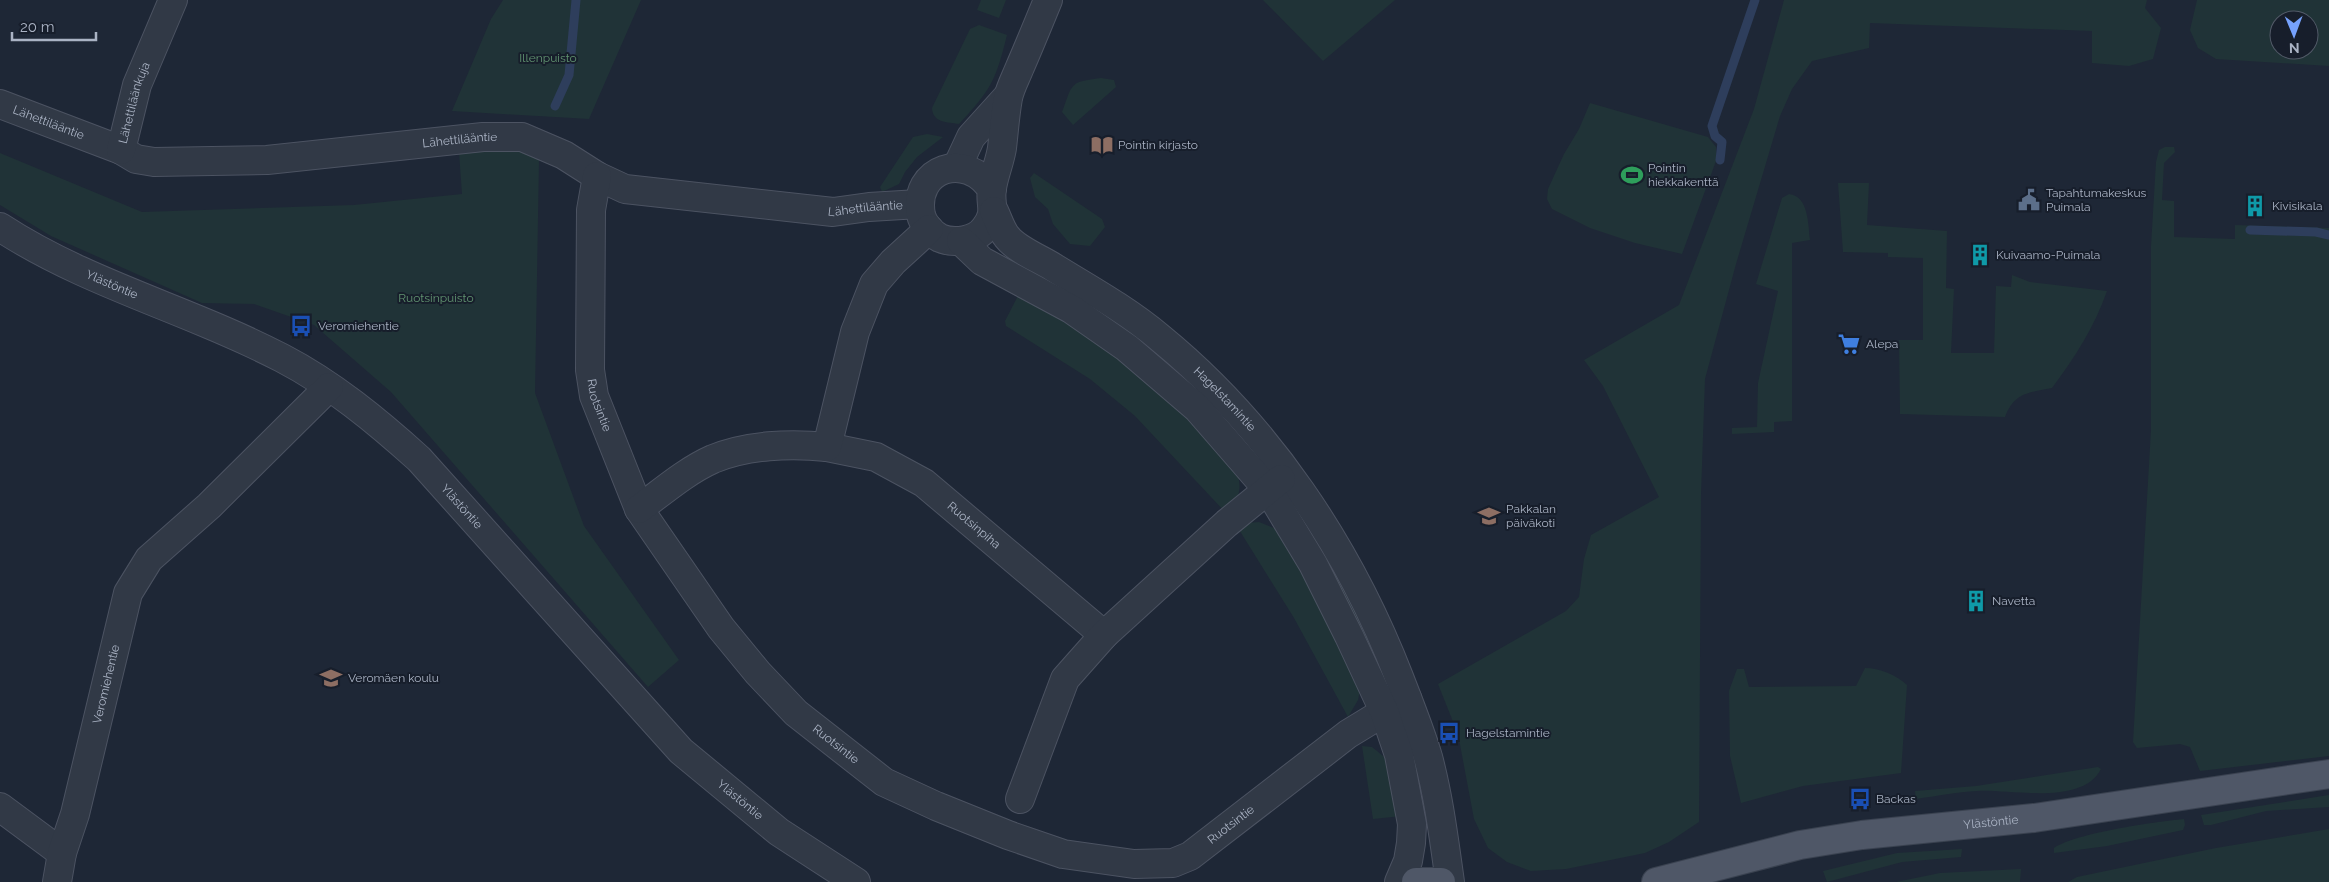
<svg xmlns="http://www.w3.org/2000/svg" width="2329" height="882" viewBox="0 0 2329 882" font-family="Raleway,sans-serif">
  <style>
    .green { fill: #203337; fill-rule: evenodd }
    .lines { fill: none; stroke-linecap: round; stroke-linejoin: round }
    .stream { stroke: #2e3e5c; stroke-width: 9 }
    .minor-casing { stroke: #4c5362; stroke-width: 30 }
    .major-casing { stroke: #3a4250; stroke-width: 30 }
    .minor { stroke: #313946; stroke-width: 28 }
    .major { stroke: #4f5767; stroke-width: 28 }
    .labels { text-anchor: middle; dominant-baseline: central; stroke-width: 4; stroke-linejoin: round; paint-order: stroke }
    .park-label { font-size: 12px; fill: #629571; stroke: #171e2b }
    .street-label { font-size: 12px; fill: #aab3c4; stroke: #171e2b }
    .poi-label { font-size: 12px; fill: #aab3c4; stroke: #171e2b; text-anchor: start }
  </style>
  <rect width="100%" height="100%" fill="#1e2736"/>
  <path class="green" d="M503,0H641L589,119L452,111L491,19Z
    M981,0H1006L999,18L977,10Z
    M1263,0H1395L1323,61Z
    M1784,0H2147L2145,8L2161,28L2153,59L2129,66L2092,63V31L1870,23L1869,48L1812,61L1792,89L1780,116L1736,264L1705,379L1701,494L1699,822L1669,842L1645,853L1566,869L1531,871L1507,862L1488,848L1474,819L1458,734L1438,684L1566,611L1579,597L1584,559L1591,535L1659,497L1603,386L1584,360L1679,305L1754,109Z
    M2197,0H2329V66L2216,59L2198,48L2190,30ZM2279,20H2309V50H2279Z
    M979,25L1007,35C996,80 991,90 959,124C947,122 933,123 932,108L970,29Z
    M1101,78L1114,80L1116,87L1073,125L1062,112C1073,83 1069,82 1101,78Z
    M1590,103L1708,137L1716,147V161L1682,254L1635,243L1590,228L1552,209L1547,199L1548,189L1564,154L1579,129Z
    M927,134L943,137L917,157L905,172L899,184L882,192L880,187L913,137Z
    M2165,147H2174L2175,152L2164,163L2162,200L2174,201V237L2235,239V225L2329,228V756L2200,771L2190,747L2180,744L2137,748L2133,742L2151,430V246L2156,162L2159,150Z
    M479,150H518L539,160L535,393L584,526L679,660L648,687L391,392L314,325L254,304L202,303L51,236L0,205V153L142,212L354,205L462,194L459,152Z
    M1034,173L1102,219L1105,227L1090,246L1070,244L1053,224L1048,209L1035,197L1030,178Z
    M1838,183H1869L1867,225L1947,231L1946,288L1954,289L1951,353H1994L1996,286L2011,287L2012,275L2030,282L2107,291C2094,328 2075,357 2052,388C2028,393 2015,392 2005,417L1900,414L1899,340H1923V258L1888,257V253L1843,252Z
    M1789,194C1809,196 1808,225 1810,240L1792,243V421L1774,422V432L1732,434V428L1757,427L1758,383L1778,291L1756,284L1782,198Z
    M1020,292L1092,334L1171,400L1237,470C1242,491 1240,497 1226,513L1135,416L1090,379L1006,326L1005,321Z
    M1259,522L1279,530L1311,584L1361,685L1358,700L1348,717L1294,618L1238,528L1247,523Z
    M1318,534L1377,647L1368,651L1309,540Z
    M1865,668C1879,668 1897,675 1907,685L1901,773L1803,786L1741,803L1730,756L1729,691L1737,669H1744L1749,687L1856,686Z
    M1362,746L1372,747L1388,760L1402,816L1373,819Z
    M2098,767L2101,769C2082,806 2012,789 1977,791C1957,792 1936,796 1916,799L1915,791L1976,786Z
    M2329,795V807L2266,811L2211,825H2204L2201,815Z
    M2184,819L2185,825L2183,830L2107,846L2054,853V848C2076,833 2154,822 2184,819Z
    M2329,829V882H2068L2077,877L2216,848Z
    M1962,849L1961,857L1902,862L1827,882L1823,871L1897,853Z
    M2021,869L2020,882H1896L1940,873Z"/>
  <g class="lines">
    <path class="stream" d="M555,106L569,75L576,0
      M1720,160L1722,142L1715,136L1712,126L1755,0
      M2250,230L2316,232L2329,235"/>
    <g class="minor-casing">
      <g id="minor">
        <path id="s1" d="M0,104L121,150L136,159L154,162L267,160L483,137H522L564,155L597,176L625,189L833,212L869,207L919,204"/>
        <path id="s2" d="M121,150L137,85L173,0"/>
        <path d="M957,167L971,137L1008,96"/>
        <path id="s3" d="M597,176L591,210L590,370L594,396L639,509L721,628L758,673L796,713L884,782L936,806L1008,835L1063,854L1134,864L1173,863L1190,856L1348,734L1407,698"/>
        <path d="M992,190C967,150 912,168 921,215C923,224 932,234 940,238C954,244 976,241 985,228C998,211 989,205 992,188C994,175 1000,161 1002,148C1004,131 1005,115 1008,98C1010,88 1016,77 1020,67C1030,44 1039,22 1048,0"/>
        <path id="s4" d="M994,211C998,219 1001,230 1007,237C1017,250 1039,258 1053,267C1089,289 1127,310 1159,337C1268,426 1348,546 1399,677C1409,703 1420,730 1428,757C1439,798 1444,840 1450,882"/>
        <path id="s5" d="M0,227C87,284 190,310 282,358C332,384 377,421 419,459L681,751L779,832L856,882"/>
        <path d="M961,241L982,261L1071,309L1127,348L1197,408L1269,491L1313,564L1349,636L1384,711L1399,755L1412,824L1411,843L1408,861L1399,882"/>
        <path id="s6" d="M827,447L876,457L924,483L1104,635"/>
        <path d="M639,509C662,492 686,471 713,459C747,445 790,443 827,447L855,332L874,284L893,262L929,229"/>
        <path d="M1020,799L1065,679L1104,635L1227,523L1281,479"/>
        <path d="M0,807L62,853"/>
        <path id="s7" d="M57,882L62,853L75,814L128,593L149,559L209,506L329,387"/>
      </g>
    </g>
    <g class="major-casing">
      <g id="major">
        <path d="M1416,882H1441"/>
        <path id="s8" d="M1656,882L1800,845L1862,835L2034,818L2329,774"/>
      </g>
    </g>
    <use href="#minor" class="minor"/>
    <use href="#major" class="major"/>
  </g>
  <defs>
    <g id="library-bare" transform="scale(1.725)"><path d="M-6-4Q-3-5.5-.7-3.5V5Q-3 3-6 4ZM6-4Q3-5.5 .7-3.5V5Q3 3 6 4Z" fill="#8d6e63" stroke="#171e2b" stroke-width="2.5" paint-order="stroke"/></g>
    <g id="stadium-bare" transform="scale(1.725)"><path d="M0-5a6.5 5 0 1 0 0 10a6.5 5 0 1 0 0-10ZM-3.5-1.8h7v3.6h-7Z" fill="#2e9e5b" stroke="#171e2b" stroke-width="2.5" paint-order="stroke"/></g>
    <g id="civic-bare" transform="scale(1.725)"><path d="M-.6-6.5H3V-4.5H.6V-3L4-1V1h2V6H-6V1h2V-1L-.6-3ZM-1.2 2.5V6h2.4V2.5Z" fill="#5c6f8a" stroke="#171e2b" stroke-width="2.5" paint-order="stroke"/></g>
    <g id="building-bare" transform="scale(1.725)"><path d="M-4-6H4V6H1V3H-1V6H-4ZM-2.5-4.3h1.7v1.8h-1.7ZM.8-4.3h1.7v1.8H.8ZM-2.5-1h1.7V.8h-1.7ZM.8-1h1.7V.8H.8Z" fill="#0f9aa8" stroke="#171e2b" stroke-width="2.5" paint-order="stroke"/></g>
    <g id="bus-bare" transform="scale(1.725)"><path d="M-5-6H5V4H4V6H2V4H-2V6H-4V4H-5ZM-3.5-4V0h7V-4ZM-3.5 1.2v1.5H-2V1.2ZM2 1.2v1.5H3.5V1.2Z" fill="#1a4fb4" stroke="#171e2b" stroke-width="2.5" paint-order="stroke"/></g>
    <g id="supermarket-bare" transform="scale(1.725)"><path d="M-6-5.5h2.5l.6 2H6L4.5 2H-2.5L-4.4-4H-6ZM-1.5 3.2a1.3 1.3 0 1 0 .1 0ZM3 3.2a1.3 1.3 0 1 0 .1 0Z" fill="#3f7fe0" stroke="#171e2b" stroke-width="2.5" paint-order="stroke"/></g>
    <g id="school-bare" transform="scale(1.725)"><path d="M0-5L7-2L0 1L-7-2ZM-4 1L0 2.5L4 1V4Q0 6-4 4Z" fill="#8d6e63" stroke="#171e2b" stroke-width="2.5" paint-order="stroke"/></g>
  </defs>
  <g fill-rule="evenodd">
    <use href="#library-bare" x="1102" y="145"/>
    <use href="#stadium-bare" x="1632" y="175"/>
    <use href="#civic-bare" x="2029" y="200"/>
    <use href="#building-bare" x="2255" y="206"/>
    <use href="#building-bare" x="1980" y="255"/>
    <use href="#bus-bare" x="301" y="326"/>
    <use href="#supermarket-bare" x="1849" y="344"/>
    <use href="#school-bare" x="1489" y="516"/>
    <use href="#building-bare" x="1976" y="601"/>
    <use href="#school-bare" x="331" y="678"/>
    <use href="#bus-bare" x="1449" y="733"/>
    <use href="#bus-bare" x="1860" y="799"/>
  </g>
  <g class="labels">
    <g class="park-label">
      <text x="548" y="58">Illenpuisto</text>
      <text x="436" y="298">Ruotsinpuisto</text>
    </g>
    <g class="street-label">
      <text stroke="none"><textPath href="#s2" startOffset="49">Lähettiläänkuja</textPath></text>
      <text stroke="none"><textPath href="#s1" startOffset="52">Lähettilääntie</textPath></text>
      <text stroke="none"><textPath href="#s1" startOffset="472">Lähettilääntie</textPath></text>
      <text stroke="none"><textPath href="#s1" startOffset="892">Lähettilääntie</textPath></text>
      <text stroke="none"><textPath href="#s5" startOffset="126">Ylästöntie</textPath></text>
      <text stroke="none"><textPath href="#s4" startOffset="302">Hagelstamintie</textPath></text>
      <text stroke="none"><textPath href="#s3" startOffset="231">Ruotsintie</textPath></text>
      <text stroke="none"><textPath href="#s5" startOffset="546">Ylästöntie</textPath></text>
      <text stroke="none"><textPath href="#s6" startOffset="170">Ruotsinpiha</textPath></text>
      <text stroke="none"><textPath href="#s7" startOffset="204">Veromiehentie</textPath></text>
      <text stroke="none"><textPath href="#s3" startOffset="651">Ruotsintie</textPath></text>
      <text stroke="none"><textPath href="#s5" startOffset="951">Ylästöntie</textPath></text>
      <text stroke="none"><textPath href="#s8" startOffset="341">Ylästöntie</textPath></text>
      <text stroke="none"><textPath href="#s3" startOffset="1086">Ruotsintie</textPath></text>
    </g>
    <g class="poi-label">
      <text x="1118" y="145">Pointin kirjasto</text>
      <text x="1648" y="168">Pointin<tspan x="1648" dy="14">hiekkakenttä</tspan></text>
      <text x="2046" y="193">Tapahtumakeskus<tspan x="2046" dy="14">Puimala</tspan></text>
      <text x="2272" y="206">Kivisikala</text>
      <text x="1996" y="255">Kuivaamo-Puimala</text>
      <text x="318" y="326">Veromiehentie</text>
      <text x="1866" y="344">Alepa</text>
      <text x="1506" y="509">Pakkalan<tspan x="1506" dy="14">päiväkoti</tspan></text>
      <text x="1992" y="601">Navetta</text>
      <text x="348" y="678">Veromäen koulu</text>
      <text x="1466" y="733">Hagelstamintie</text>
      <text x="1876" y="799">Backas</text>
    </g>
  </g>
  <g transform="translate(2294 35) rotate(179)"><circle r="24" fill="#171e2b" stroke="#525a68"/>
  <path d="M0-4L9 19L0 12L-9 19Z" fill="#76a2fd"/>
  <text y="-8" font-size="14" font-weight="bold" text-anchor="middle" fill="#aab3c4">N</text>
  </g>
  <path d="M12 32v8h84v-8" fill="none" stroke="#aab3c4" stroke-width="2.5"/>
  <text x="20" y="32" font-size="15" fill="#aab3c4" stroke="#171e2b" stroke-width="4" paint-order="stroke">20 m</text>
</svg>
